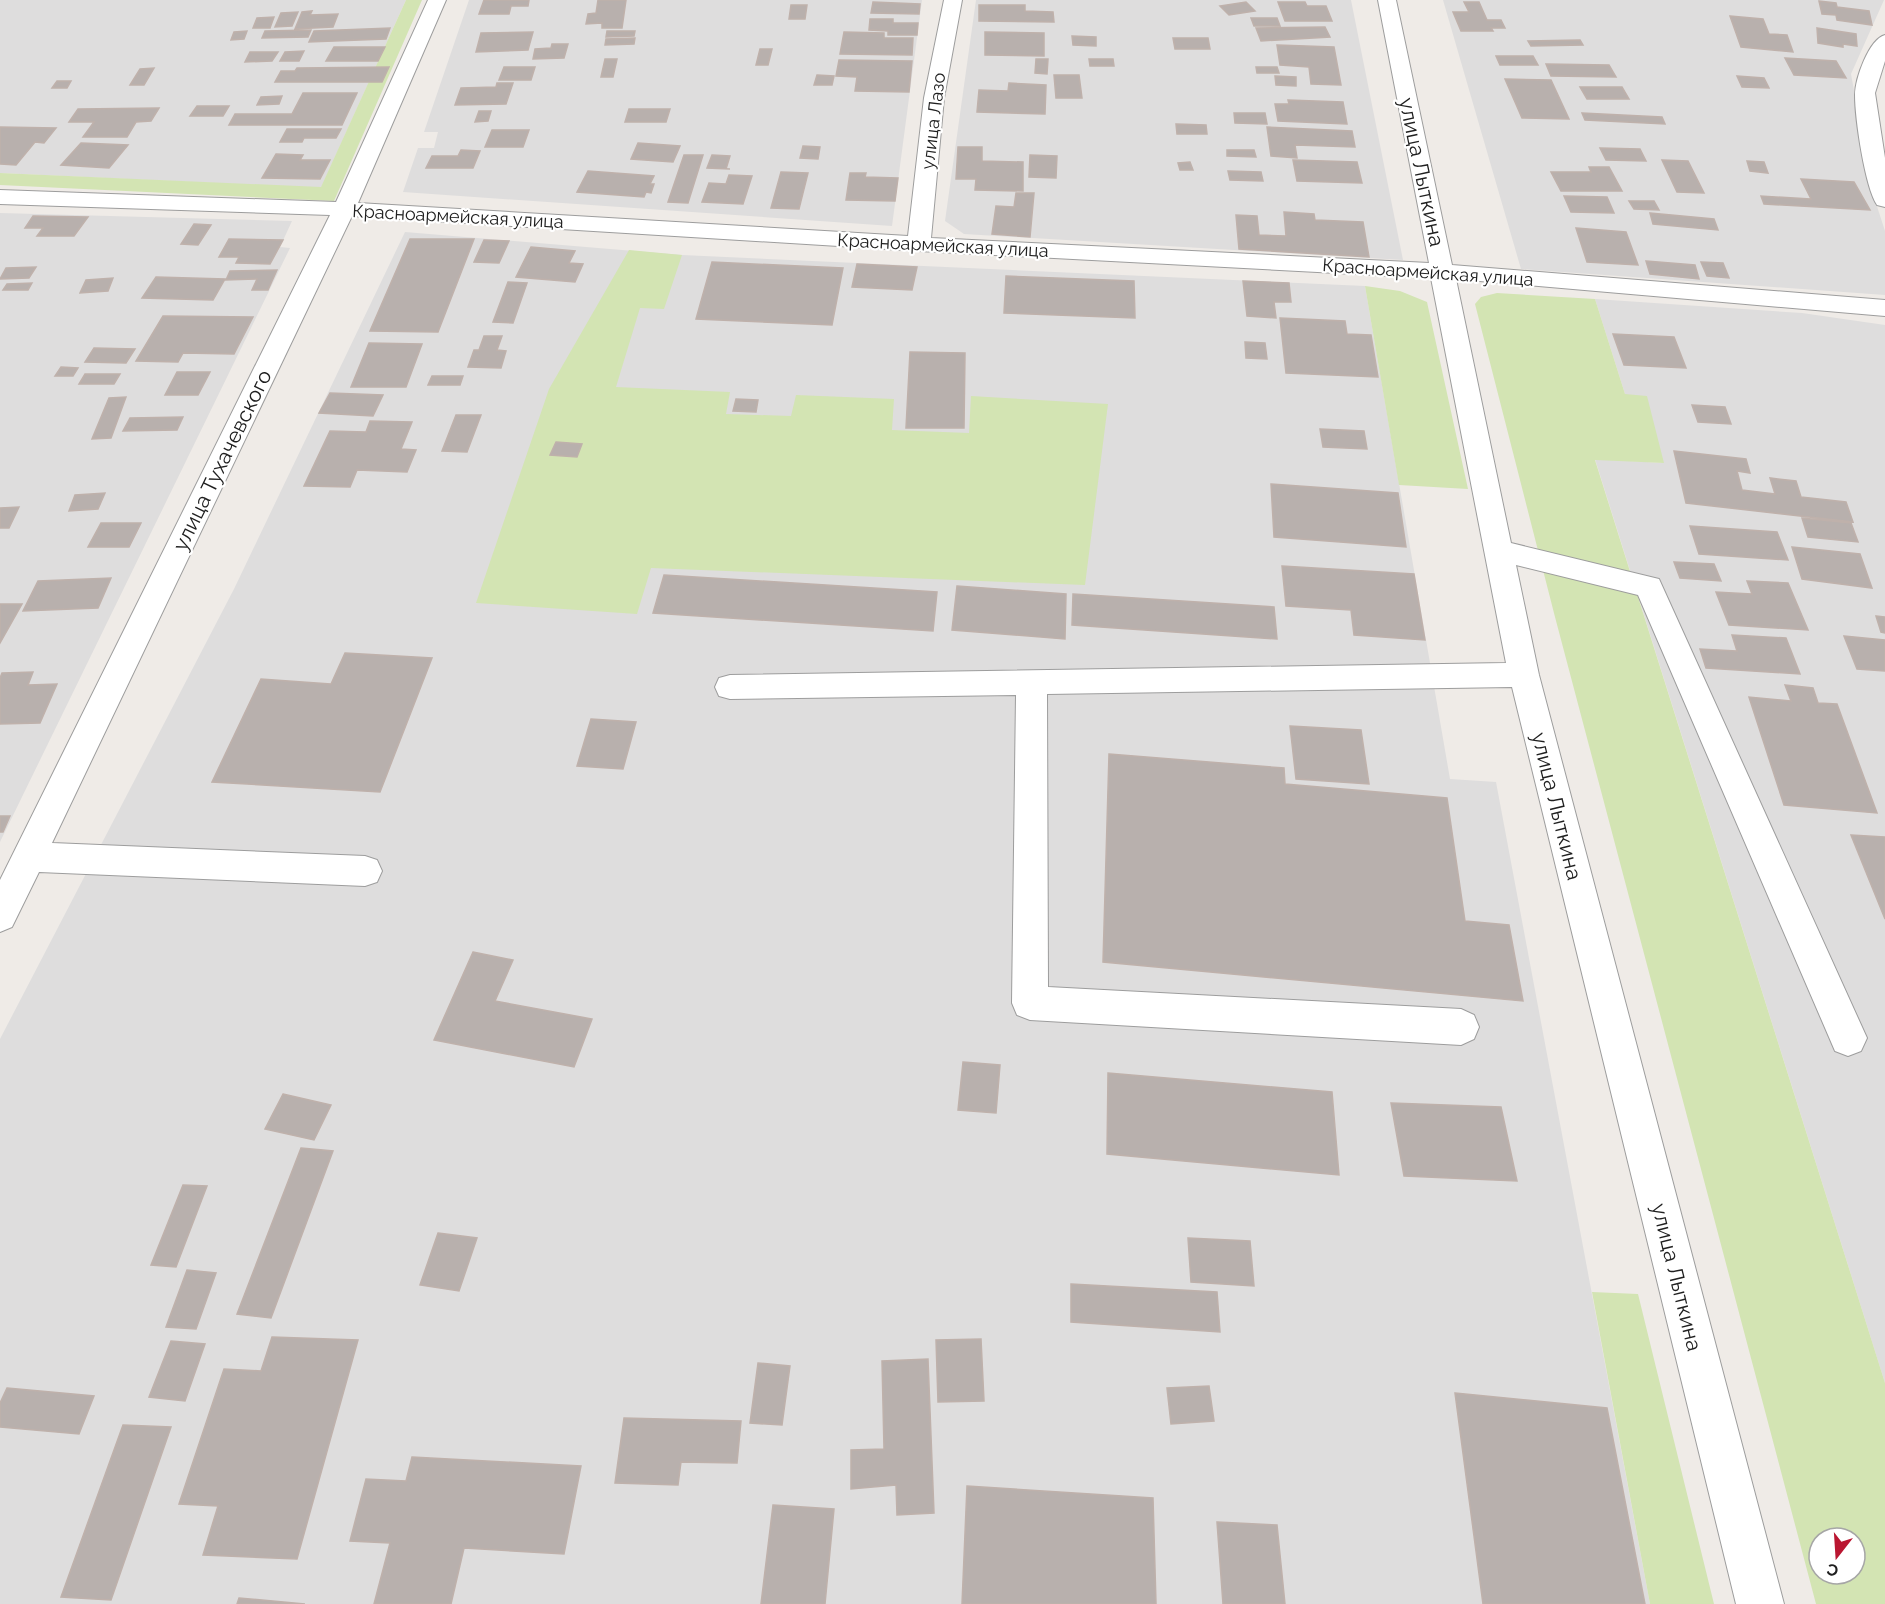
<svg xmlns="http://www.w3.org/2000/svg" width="1885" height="1604" viewBox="0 0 1885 1604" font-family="Raleway,sans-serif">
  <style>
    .residential { fill: #dedddd }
    .grass { fill: #d3e4b3; fill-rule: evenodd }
    .building { fill: #b8b0ad; stroke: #bfb1ab; stroke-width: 1.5 }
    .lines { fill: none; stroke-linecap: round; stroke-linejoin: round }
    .minor-casing { stroke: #9d9d9d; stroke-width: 2 }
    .minor { fill: #fff; fill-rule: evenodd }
    .labels { text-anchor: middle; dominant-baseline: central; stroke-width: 4.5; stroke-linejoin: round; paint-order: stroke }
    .far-street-label { font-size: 18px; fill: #202020; stroke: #fff }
    .street-label { font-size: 21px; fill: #202020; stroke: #fff }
  </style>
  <rect width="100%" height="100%" fill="#efebe7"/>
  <path class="residential" d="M0,0H406L321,188L0,173Z
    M469,0H922L892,226L403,192L418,148H434L438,132H424Z
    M976,0H1351L1403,260L964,234L945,221Z
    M1443,0H1884L1851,74L1873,194L1885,231V295L1521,269Z
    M0,213L292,221L280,247L290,248L0,842Z
    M405,232L682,255L1365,286L1450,779L1496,782L1650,1604H0V1039L234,589Z
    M1595,299L1802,313L1885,325V1383L1595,459L1663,463L1625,394Z"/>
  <path class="grass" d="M406,0H422L334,201L0,185V173L321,187Z
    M629,250L682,255L664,309L640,308L616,387L730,392L726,414L791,416L796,395L894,399L892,430L969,433L971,396L1108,404L1085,585L651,568L637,614L476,603L549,389Z
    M1365,286L1400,291L1427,302L1468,489L1399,485Z
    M1497,293L1595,299L1625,394L1647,396L1664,463L1595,460L1885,1383V1604H1816L1555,617L1475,304L1481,297ZM1819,1538H1855V1574H1819Z
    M1592,1292L1638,1294L1714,1604H1650Z"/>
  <path class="building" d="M484,0H529L528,6H511L509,14H479Z
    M598,0H626L622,28H602V23L586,24L588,14L596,13Z
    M1819,1L1836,3L1837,7L1869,11L1872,25L1837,20L1836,15L1822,14Z
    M873,2L920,4L919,14L871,13Z
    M1246,2L1255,11L1229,15L1220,6Z
    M1278,2H1305L1307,6H1326L1332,21H1285Z
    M1464,2H1479L1487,20H1501L1505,28H1491L1493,31H1461L1453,12H1469Z
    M791,5H807L805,19H789Z
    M979,5H1025V11L1053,12L1054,22L979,21Z
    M312,11L310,15L338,14L333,27L295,29L302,12Z
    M298,12L292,26L275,27L281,13Z
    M1730,16L1763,19L1769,34L1787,35L1793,52L1741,47Z
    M274,17L270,28H253L257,18Z
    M1251,18H1277L1280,26H1254Z
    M870,19H893V23H918L917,35H888V31L869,30Z
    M1325,27L1330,37L1261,41L1256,28Z
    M390,28L386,39L309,42L314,31Z
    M1817,28L1856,34L1857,46L1843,44V47L1818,43Z
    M311,30L308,37L262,38L265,31Z
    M247,31L244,39L231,40L234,32Z
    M607,31H635L634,36L606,37Z
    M533,32L528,50L476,52L481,33Z
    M844,32L884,33V38H913L912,55L840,54Z
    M985,32L1044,33V56L985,55Z
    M1072,36L1096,37V46L1073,45Z
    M635,38L634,44L605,45L606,39Z
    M1173,38H1208L1210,49H1175Z
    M1580,40L1583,45L1531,46L1528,41Z
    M552,44H568L564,58L533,59L535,49L551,48Z
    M1277,45L1334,47L1341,85L1311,84L1309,67L1280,65Z
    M334,47H385L378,61H326Z
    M760,49H772L768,65H756Z
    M304,51L299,61H280L285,52Z
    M250,52H278L272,61L245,62Z
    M1496,56H1533L1538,65H1500Z
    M1785,58L1836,61L1846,78L1794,75Z
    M605,59H617L613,77H601Z
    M1036,59H1048L1047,74L1035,73Z
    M1089,59H1113L1114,66H1090Z
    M839,60L912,61L909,92L855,91L857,77L836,76Z
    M1546,64L1609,65L1616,77L1551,76Z
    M389,67L382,82H275L281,71H295L297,68Z
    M504,67H535L531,80H499Z
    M1256,67H1277L1279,73H1257Z
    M154,68L144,85H130L140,69Z
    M817,75L834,76L832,85H814Z
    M1054,75H1079L1082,98H1056Z
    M1275,76L1296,77V86L1276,85Z
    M1737,76L1764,78L1769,88L1742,87Z
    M1505,79L1551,80L1569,119L1522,118Z
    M57,81H71L67,88H52Z
    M497,83H513L506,104L455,105L461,88L496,87Z
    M1009,83L1046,85L1045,114L977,112L979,90L1008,91Z
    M1580,87H1622L1629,99H1587Z
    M303,93H357L342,125H229L235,114H292Z
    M282,96L279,104L257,105L261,97Z
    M1288,100L1343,102L1347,124L1278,121L1275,104H1289Z
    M197,106H229L223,116H190Z
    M159,108L151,121L136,122L127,137H83L94,122H69L78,109Z
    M629,109H670L666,122H625Z
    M479,111H491L488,121L475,122Z
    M1234,113H1265L1267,124L1235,123Z
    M1582,113L1662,117L1665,124L1585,120Z
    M1176,124L1206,125L1207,134H1177Z
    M0,127L56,128L44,143L35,142L16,165L0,164Z
    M1267,127L1352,131L1355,147L1295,145L1297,158L1271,156Z
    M287,129H341L336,138H304L302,142H280Z
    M492,130H529L523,147H485Z
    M81,143L128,145L109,168L61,165Z
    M638,143L680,146L673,162L631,159Z
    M803,146L820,147L818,159L800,158Z
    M958,147H982V161L1023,162V191L975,190L976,179H956Z
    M1600,148L1640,149L1646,161L1606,160Z
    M461,150L480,151L473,168H426L432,156H458Z
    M1227,150H1254L1256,157L1227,156Z
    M276,154L303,155L300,160H330L320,179L262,178Z
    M684,155H703L688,203L668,202Z
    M712,155L730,156L726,169H730L707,168Z
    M1030,155L1057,156L1056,178L1029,177Z
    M1293,160L1357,162L1362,183L1297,181Z
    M1662,160L1688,161L1704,193L1677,192Z
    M1747,161L1764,162L1768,173L1750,171Z
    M1190,162L1193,170H1180L1178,163Z
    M1589,167H1609L1622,191H1561L1551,172H1591Z
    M588,171L654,176L650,184H654L651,193L646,192L644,197L577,192Z
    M1228,171L1261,172L1263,181L1230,180Z
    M781,172L808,173L799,209L771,208Z
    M850,173H866L865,177L898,178L895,201L846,200Z
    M729,175L752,176L743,204L702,202L709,183L726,184Z
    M1801,179L1854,182L1870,210L1764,204L1761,196L1811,199Z
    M1016,193H1034L1030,237L992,234L996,206L1014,207Z
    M1564,196L1607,197L1614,213L1571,212Z
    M1629,201H1654L1659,210L1634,209Z
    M1284,212L1314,214L1315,220L1363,222L1369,257L1239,249L1236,215L1257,216L1259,235L1286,236Z
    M1650,213L1714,219L1718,230L1653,224Z
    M33,216L88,217L74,236H37L43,228H25Z
    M194,224L211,225L198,245L181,244Z
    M1576,228L1626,232L1638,265L1587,262Z
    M229,239L283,240L270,264L236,263L239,257H219Z
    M410,239H474L438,332L370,331Z
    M484,240L509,241L499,263L474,262Z
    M531,247L575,251L569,263L583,264L575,282L516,277Z
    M1646,261L1695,265L1699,279L1650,274Z
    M712,262L843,268L832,325L696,319Z
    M1701,262L1723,263L1729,278L1707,276Z
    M857,264L917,267L912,290L852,287Z
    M36,267L29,278L0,279L6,268Z
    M277,270L268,290H252L257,279L226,280L230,271Z
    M1006,276L1134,281L1135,318L1004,313Z
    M156,277L225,279L213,300L142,298Z
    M113,278L108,291L80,293L86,280Z
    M1243,281L1289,283L1291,302H1274L1276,318L1247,316Z
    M508,282L527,283L513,323L493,322Z
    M32,283L28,290H3L7,284Z
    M163,316L253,317L234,354L183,353L178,362L136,361Z
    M1280,318L1345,321L1347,334L1371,335L1378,377L1286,373Z
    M1613,334L1674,337L1686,368L1624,365Z
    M484,336H502L497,350L506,351L501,368L468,367L474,350H479Z
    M1245,342L1265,343L1267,359L1246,358Z
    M369,343L422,344L406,387H351Z
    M94,348L135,349L126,363L85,362Z
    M910,352L965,353L964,428H906Z
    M61,367L78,368L73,376H55Z
    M177,372H210L198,395H165Z
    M85,374H120L114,384H79Z
    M432,376H463L460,385H428Z
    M330,393L383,395L373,416L319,413Z
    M126,397L111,438L92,439L109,398Z
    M736,399L758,400L756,412L733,411Z
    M1692,405L1725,407L1731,424L1698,422Z
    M456,415H481L467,452L442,451Z
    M183,417L177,430L123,431L130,418Z
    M370,421L412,422L401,449L416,450L407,472L357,470L350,487L304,486L330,431L366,432Z
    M1320,429L1364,431L1367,449L1323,447Z
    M556,442L582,444L577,457L550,455Z
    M1674,451L1746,459L1750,473L1737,471L1742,490L1775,494L1770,478L1796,481L1801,497L1846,502L1853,522L1686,503Z
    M1271,484L1398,493L1406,547L1274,537Z
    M105,493L98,509L69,511L75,495Z
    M19,507L9,528H0V508Z
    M1802,518L1851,523L1858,542L1808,537Z
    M101,523H141L129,547H88Z
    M1690,526L1777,532L1788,560L1699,554Z
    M1792,547L1860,554L1872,588L1802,579Z
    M1674,562L1714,564L1721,581L1680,578Z
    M1282,566L1414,574L1425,640L1354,635L1351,610L1286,606Z
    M664,575L937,592L933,631L653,613Z
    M111,578L98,608L23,611L38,581Z
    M1747,581L1788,583L1808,630L1729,625L1716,592L1752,594Z
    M957,586L1066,594L1065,639L952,630Z
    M1073,594L1274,607L1277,639L1072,625Z
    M0,604H22L0,643Z
    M1876,616L1885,617V633L1881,632Z
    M1732,635L1786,638L1800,674L1706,668L1700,649L1737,651Z
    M1844,636L1885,640V671L1857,669Z
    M345,653L432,658L380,792L212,782L261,679L331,684Z
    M33,672L28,685L57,684L40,723L0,724V678L2,673Z
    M1785,685L1813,688L1818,703L1837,704L1877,813L1784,805L1749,697L1791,701Z
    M591,719L636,722L623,769L577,766Z
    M1290,726L1361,730L1369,784L1296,779Z
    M1109,754L1284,768L1285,784L1447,798L1465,921L1509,925L1523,1001L1103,962Z
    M0,816H10L3,832H0Z
    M1851,835L1885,837V919Z
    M473,952L513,960L495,1001L592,1019L574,1067L434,1040Z
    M963,1062L1000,1065L996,1113L958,1110Z
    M1108,1073L1332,1092L1339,1175L1107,1154Z
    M283,1094L331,1105L314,1140L265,1129Z
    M1391,1103L1501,1107L1517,1181L1404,1176Z
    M301,1148L333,1151L271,1318L237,1314Z
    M183,1185L207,1186L176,1267L151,1265Z
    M438,1233L477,1238L459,1291L420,1285Z
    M1188,1238L1250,1241L1254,1286L1191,1282Z
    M187,1270L216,1273L196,1329L166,1327Z
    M1071,1284L1217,1292L1220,1332L1071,1322Z
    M272,1337L358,1340L297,1559L203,1555L218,1506L179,1504L224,1369L261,1371Z
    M981,1339L984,1401L938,1402L936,1340Z
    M171,1341L205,1344L185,1401L149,1397Z
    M928,1359L934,1513L897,1515L896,1485L851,1489V1450L884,1449L882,1361Z
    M758,1363L790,1366L782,1425L750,1423Z
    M1209,1386L1214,1421L1171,1424L1167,1388Z
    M7,1388L94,1396L79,1434L0,1427V1403Z
    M1455,1393L1607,1408L1645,1604H1483Z
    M624,1418L741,1421L737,1463L681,1462L678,1485L615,1483Z
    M123,1425L171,1427L111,1600L61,1597Z
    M412,1457L581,1466L564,1554L464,1548L451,1604H374L390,1543L350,1541L366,1479L406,1481Z
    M967,1486L1153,1498L1156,1604H962Z
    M773,1505L834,1509L825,1604H761Z
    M1217,1522L1277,1525L1285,1604H1223Z
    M239,1598L305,1604H237Z"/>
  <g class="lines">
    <g class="minor-casing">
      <path id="minor" d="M428,0H446L358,203L908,236L924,98L944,0H962L944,98L931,238L1429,263L1378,0H1396L1452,265L1885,300V316L1456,279L1511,543L1659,579L1867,1038L1861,1051L1848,1056L1835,1051L1638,595L1516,565L1539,675L1784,1604H1736L1512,687L1047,694L1048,987L1461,1009L1474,1015L1479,1027L1474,1039L1461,1045L1030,1020L1017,1015L1012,1003L1016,695L730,699L719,696L715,687L719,678L730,675L1506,663L1431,278L919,251L352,216L52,843L365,856L377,860L382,871L377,882L365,886L39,872L12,927L0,932V880L330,215L0,204V190L336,202Z
        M1885,35V61L1875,93L1885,158V207L1877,205C1865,187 1855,119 1855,95C1855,79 1869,39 1885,35Z"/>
    </g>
    <use href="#minor" class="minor"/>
  </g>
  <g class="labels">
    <g class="far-street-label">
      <text transform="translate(933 121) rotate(-83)">улица Лазо</text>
      <text transform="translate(458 216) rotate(3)">Красноармейская улица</text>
      <text transform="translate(943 245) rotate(3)">Красноармейская улица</text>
      <text transform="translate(1428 272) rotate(4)">Красноармейская улица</text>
    </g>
    <g class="street-label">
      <text transform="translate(1422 172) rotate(78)">улица Лыткина</text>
      <text transform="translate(222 460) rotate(-64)">улица Тухачевского</text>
      <text transform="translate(1557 806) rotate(76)">улица Лыткина</text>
      <text transform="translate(1677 1277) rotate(76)">улица Лыткина</text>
    </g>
  </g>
  <g transform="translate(1837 1556) rotate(197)"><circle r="28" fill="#ffffff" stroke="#a6a6a6" stroke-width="1.5"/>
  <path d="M0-4.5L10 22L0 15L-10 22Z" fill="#ba1631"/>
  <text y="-9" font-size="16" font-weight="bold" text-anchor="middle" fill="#202020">С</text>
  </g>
</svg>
